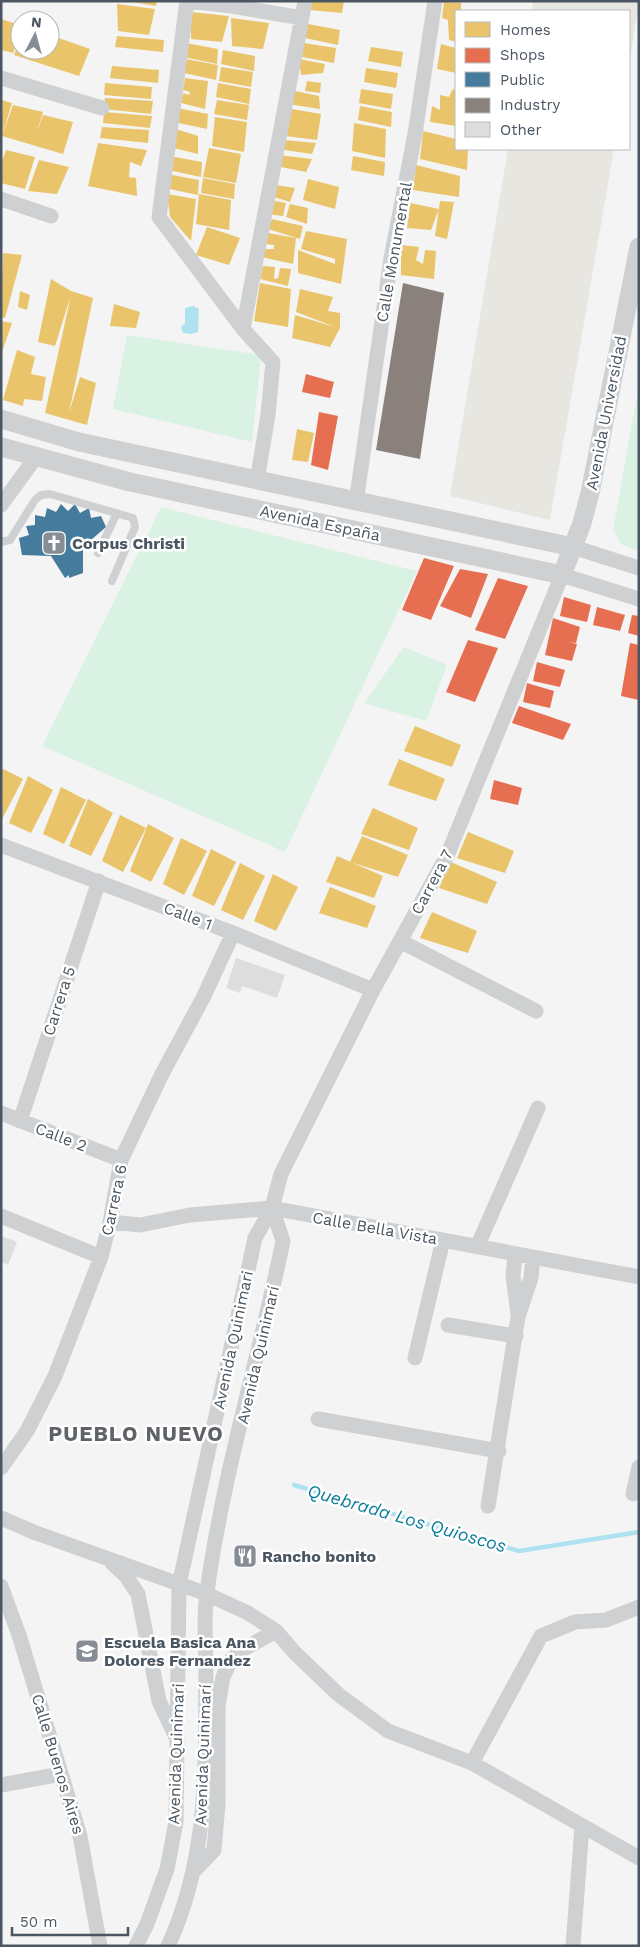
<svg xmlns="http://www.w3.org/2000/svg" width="640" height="1947" viewBox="0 0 640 1947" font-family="'Work Sans',sans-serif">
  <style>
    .green { fill: #d9f2e3 }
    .sand { fill: #e7e6e1 }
    .water { fill: #aee2f0 }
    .homes { fill: #e9c46a }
    .shops { fill: #e76f51 }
    .public { fill: #457b9d }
    .industry { fill: #8a817c }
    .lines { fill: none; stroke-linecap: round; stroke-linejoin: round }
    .stream { stroke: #aee2f0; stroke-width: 4.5 }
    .building { fill: #ddddde }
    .service { stroke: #ced0d2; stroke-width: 8 }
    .minor { stroke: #ced0d2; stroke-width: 15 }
    .tertiary { stroke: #ced0d2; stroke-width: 19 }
    .labels { text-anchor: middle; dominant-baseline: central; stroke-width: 5; stroke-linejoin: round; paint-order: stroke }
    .street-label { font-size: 16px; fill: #4a5661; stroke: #fff }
    .poi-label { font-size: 16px; font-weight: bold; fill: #4a5661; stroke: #fff; text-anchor: start }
    .water-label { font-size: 18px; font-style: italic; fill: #0c7c9b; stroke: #fff }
    .district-label { font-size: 21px; font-weight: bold; letter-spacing: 1px; fill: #5f6368; stroke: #fff }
  </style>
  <rect width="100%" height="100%" fill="#f4f4f4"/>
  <path class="green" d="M127,335L261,355L252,442L113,409Z
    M639,384V551L622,545L613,530Z
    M161,507L417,571L285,852L42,746Z
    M404,647L447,665L426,721L364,703Z"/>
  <path class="sand" d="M533,1H639L629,66V11H532Z
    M508,149H614L550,520L450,496Z"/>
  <path class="water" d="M193,306L199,309L198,332L191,334L183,333L181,327L185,323V308Z"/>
  <path class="homes" d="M127,1H157L156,6Z
    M310,1H344L342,13L310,10Z
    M444,2L461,3V11H456V42L449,40L448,20L442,18Z
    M117,4L155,9L149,35L118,31Z
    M191,12L229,16L222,42L191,39Z
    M231,18L269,23L263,49L232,46Z
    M1,19L20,25V36L13,53L1,50Z
    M308,24L340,30L338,45L305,38Z
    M50,35L90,49L79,76L14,55L20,39V50H50Z
    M117,36L164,40L163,52L115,47Z
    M186,43L218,49L217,64L184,57Z
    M304,43L336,48L334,63L302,57Z
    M441,44L456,48V73L437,69Z
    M371,47L403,52L401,67L368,61Z
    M223,50L255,56L254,71L221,64Z
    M186,59L218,65L216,80L184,73Z
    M299,59L325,64L323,73L301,75Z
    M112,66L159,70L158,83L110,78Z
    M221,67L253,72L251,87L219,81Z
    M366,68L398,73L396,88L364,82Z
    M185,78L208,81L205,109L181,103L183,93L189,95L190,92L183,90Z
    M307,81L321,83L320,93L305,91Z
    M105,83L152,87L151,99L104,95Z
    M218,83L251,89L249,104L216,97Z
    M361,89L393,94L391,109L359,103Z
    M456,89V126L430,122L432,106L440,110V95L449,97L452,90Z
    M295,91L319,96L320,109L288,104Z
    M105,98L153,101L151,114L104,109Z
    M1,100L12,103L2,136H1Z
    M217,100L249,105L247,120L214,114Z
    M13,105L43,112L36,135L43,115L73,122L63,154L2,136Z
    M360,106L392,112L391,127L358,120Z
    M177,108L208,114L207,129L174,122Z
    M292,109L321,114L317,140L286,136Z
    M104,112L152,116L150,128L103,123Z
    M215,117L247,122L244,152L212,146Z
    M354,123L386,129L385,158L352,151Z
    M102,127L149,130L148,143L100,138Z
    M176,129L198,136V154L174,148Z
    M423,131L456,139V149H468L467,170L420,159Z
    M284,140L316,143L312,154L284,150Z
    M98,143L147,150L141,166L130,162L129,177L136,178L137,196L88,186Z
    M209,148L241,154L236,183L203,177Z
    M6,150L35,157L25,189L1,183V164Z
    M279,155L312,159L306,172L276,166Z
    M170,156L202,162L201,177L168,170Z
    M353,156L385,162L384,176L351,170Z
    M39,160L69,167L57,194L28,191Z
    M416,165L460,176L459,197L413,190Z
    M167,174L199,180L198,195L165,188Z
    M203,178L235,184L234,199L201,193Z
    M308,179L339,187L335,209L303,200Z
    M276,185L295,188L290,202L274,197Z
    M167,194L196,199L191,241L170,217Z
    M199,194L231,200L229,230L196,224Z
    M270,200L286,203L283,216L266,214Z
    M440,201L454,202L447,239L435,236Z
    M410,203L439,209L431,230L407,228Z
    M290,204L308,208L307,224L286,217Z
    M272,219L303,226L300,239L268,229Z
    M207,227L240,238L229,265L196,255Z
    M306,231L347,239L341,284L298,273V250L335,264V259L301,249Z
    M268,233L296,238L293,264L261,257L262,249H274V245L266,244Z
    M401,245L419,247L416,260L423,264L425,250L436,251L434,279L401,275Z
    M3,253L22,255L5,318L1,317Z
    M263,266L275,267L274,279L278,278L280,268L291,269L288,286L260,279Z
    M51,279L71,291L93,298L69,413L80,377L96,383L87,425L45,413L71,295L55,346L38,342Z
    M260,283L291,289L288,327L254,321Z
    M300,289L333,297L328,311L340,313V328L330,347L292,338L295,315L335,327L296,312Z
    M20,291L30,295L27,310L18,307Z
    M114,304L140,312L136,328L110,326Z
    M1,321L12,323L2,352H1Z
    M17,350L35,357L31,374L46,377L42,401L24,399L23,406L3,400Z
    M297,429L314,433L308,462L292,460Z
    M415,726L461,745L452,767L404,751Z
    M399,759L445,779L436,801L388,785Z
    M1,768L23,779L1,821Z
    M28,776L53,790L31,833L9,823Z
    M61,787L86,800L64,844L43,834Z
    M88,799L113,813L91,856L69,846Z
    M373,808L418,828L409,850L361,834Z
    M120,815L146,828L123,872L102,861Z
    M148,824L174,838L151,882L130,871Z
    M468,832L514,851L505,873L457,858Z
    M362,836L408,855L398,877L350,862Z
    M181,838L207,851L184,895L163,884Z
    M211,849L236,862L214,906L192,896Z
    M337,856L383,876L374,898L326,882Z
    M451,862L497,882L487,904L439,888Z
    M240,863L265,876L243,920L221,910Z
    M273,874L298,887L276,931L254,921Z
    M330,887L376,906L367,928L319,913Z
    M432,912L477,931L468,953L420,938Z"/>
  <path class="shops" d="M306,374L334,382L330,398L302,392Z
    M319,412L338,416L328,470L311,465Z
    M424,558L454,566L431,620L402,610Z
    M460,569L488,574L471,618L440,606Z
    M498,578L528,586L505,639L475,630Z
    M564,597L591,605L587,622L560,616Z
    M597,607L625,615L620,631L593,625Z
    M632,615L639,616V636L628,633Z
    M553,618L580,627L576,643L569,642L577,644L572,661L545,655Z
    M468,640L498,648L475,702L446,692Z
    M630,643L639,645V700L621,696Z
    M537,662L565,670L560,687L533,681Z
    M527,683L554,691L550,708L523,702Z
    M519,706L571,724L563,740L512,723Z
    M494,780L522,788L518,805L490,799Z"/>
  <path class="public" d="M61,504L68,511L75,504L80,513L89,508L91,518L101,516L106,527L83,547V573L69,578V575L65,578L51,556L22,555L19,538L29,535L26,526L35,525V515L45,517L47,508L56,512Z"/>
  <path class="industry" d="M403,283L444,293L420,459L376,450Z"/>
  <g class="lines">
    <path class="stream" d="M294,1485L519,1551L639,1532"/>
  </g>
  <path class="building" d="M236,958L285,975L277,998L242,986L240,993L226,988Z
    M1,1236L17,1242L8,1265L1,1262Z"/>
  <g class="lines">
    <path class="service" d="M1,542L10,540L35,500L41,495L50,494L133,518L135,527L112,581
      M98,553L117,513"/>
    <path class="minor" d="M187,1L159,217L243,329L273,362L268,415L257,481
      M188,1L232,6L302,18
      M1,78L102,108
      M1,199L51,216
      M243,329L305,1
      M356,503L391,258L415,134L435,1
      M1,505L36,457
      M573,547L639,568
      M1,845L233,933L373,990
      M400,941L536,1011
      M1,1113L121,1160
      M20,1121L99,881
      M1,1216L101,1257
      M110,1222L140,1225L190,1215L272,1208L639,1277
      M477,1247L538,1108
      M515,1254L513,1276L518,1314
      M448,1325L516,1336
      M415,1358L443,1240
      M318,1419L499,1451
      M1,1468L27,1431L55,1376L101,1257L110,1222L121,1160L162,1074L204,996L233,933
      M633,1494L639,1467
      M488,1506L518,1317L531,1278L533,1257
      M1,1518L36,1533L207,1594L248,1613L276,1631L295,1653L339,1695L388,1731L472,1763L639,1858
      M112,1563L126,1576L138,1594L159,1701L176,1737
      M1,1586L19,1635L80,1836L100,1946
      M472,1763L541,1636L575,1622L606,1620L639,1607
      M1,1785L61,1774
      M195,1870L214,1850L218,1804V1706L223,1677L231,1660L242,1650L276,1631
      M136,1946L147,1924L167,1869L176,1822L179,1585L255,1238L272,1208L281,1174L373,990L447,856L562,575L639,599
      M168,1946C209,1857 205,1770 206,1675C206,1648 203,1619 207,1592C223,1473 259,1358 283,1241L272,1208
      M573,1946L582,1826"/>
    <path class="tertiary" d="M1,419L79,442L573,547
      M1,447L130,482L562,575L582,523L590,493L639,247"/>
  </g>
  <defs>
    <g id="church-square" transform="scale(1.25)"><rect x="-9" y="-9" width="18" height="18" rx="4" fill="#868d94" stroke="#fff"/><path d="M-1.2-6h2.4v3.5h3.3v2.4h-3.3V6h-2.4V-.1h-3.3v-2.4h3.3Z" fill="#fff"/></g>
    <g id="restaurant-square" transform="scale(1.25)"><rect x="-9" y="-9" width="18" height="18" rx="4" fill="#868d94" stroke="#fff"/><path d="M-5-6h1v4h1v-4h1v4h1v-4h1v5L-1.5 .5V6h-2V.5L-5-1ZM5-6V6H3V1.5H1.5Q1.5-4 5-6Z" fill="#fff"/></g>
    <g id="school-square" transform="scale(1.25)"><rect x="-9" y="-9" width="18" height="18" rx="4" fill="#868d94" stroke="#fff"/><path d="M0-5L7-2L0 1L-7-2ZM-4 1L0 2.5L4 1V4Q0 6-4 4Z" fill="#fff"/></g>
  </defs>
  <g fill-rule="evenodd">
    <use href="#church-square" x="54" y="543"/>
    <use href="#restaurant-square" x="245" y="1556"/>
    <use href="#school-square" x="87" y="1651"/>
  </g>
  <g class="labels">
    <g class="street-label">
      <text transform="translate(394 252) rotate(-80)">Calle Monumental</text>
      <text transform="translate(606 413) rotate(-79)">Avenida Universidad</text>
      <text transform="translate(320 523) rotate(12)">Avenida España</text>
      <text transform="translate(432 882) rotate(-62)">Carrera 7</text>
      <text transform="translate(188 916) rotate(21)">Calle 1</text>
      <text transform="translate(59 1001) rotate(-72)">Carrera 5</text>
      <text transform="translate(61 1137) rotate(21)">Calle 2</text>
      <text transform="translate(114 1200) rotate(-78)">Carrera 6</text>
      <text transform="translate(375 1228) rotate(10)">Calle Bella Vista</text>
      <text transform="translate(233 1340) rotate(-78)">Avenida Quinimari</text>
      <text transform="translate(258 1355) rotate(-77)">Avenida Quinimarí</text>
      <text transform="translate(176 1754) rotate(-88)">Avenida Quinimari</text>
      <text transform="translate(203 1755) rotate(-88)">Avenida Quinimarí</text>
      <text transform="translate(58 1764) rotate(73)">Calle Buenos Aires</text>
    </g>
    <g class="poi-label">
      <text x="72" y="543">Corpus Christi</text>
      <text x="262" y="1556">Rancho bonito</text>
      <text x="104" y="1642">Escuela Basica Ana<tspan x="104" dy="18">Dolores Fernandez</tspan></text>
    </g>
    <g class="water-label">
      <text transform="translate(407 1518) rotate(16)">Quebrada Los Quioscos</text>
    </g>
    <g class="district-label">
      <text x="136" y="1433">PUEBLO NUEVO</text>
    </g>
  </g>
  <rect width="640" height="1947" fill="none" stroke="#4a5661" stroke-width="5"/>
  <rect x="455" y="10" width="175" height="140" fill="#ffffff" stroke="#b7bbc0"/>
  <rect x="465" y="22" width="25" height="15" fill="#e9c46a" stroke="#b7bbc0"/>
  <text x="500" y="35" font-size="15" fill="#4a5661">Homes</text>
  <rect x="465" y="48" width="25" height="15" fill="#e76f51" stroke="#b7bbc0"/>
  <text x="500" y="60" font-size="15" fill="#4a5661">Shops</text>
  <rect x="465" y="72" width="25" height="15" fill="#457b9d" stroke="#b7bbc0"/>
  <text x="500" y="85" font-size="15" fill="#4a5661">Public</text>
  <rect x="465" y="98" width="25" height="15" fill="#8a817c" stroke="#b7bbc0"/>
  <text x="500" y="110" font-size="15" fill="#4a5661">Industry</text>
  <rect x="465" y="122" width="25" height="15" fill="#ddddde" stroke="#b7bbc0"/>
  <text x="500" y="135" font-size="15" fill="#4a5661">Other</text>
  <g transform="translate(35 35) rotate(6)"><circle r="24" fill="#ffffff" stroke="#b7bbc0"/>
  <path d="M0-4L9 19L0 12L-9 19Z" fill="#868d94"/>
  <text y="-8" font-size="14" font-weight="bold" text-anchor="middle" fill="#4a5661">N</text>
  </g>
  <path d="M12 1927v8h116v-8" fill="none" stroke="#4a5661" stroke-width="2.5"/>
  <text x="20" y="1927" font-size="15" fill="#4a5661" stroke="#ffffff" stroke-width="4" paint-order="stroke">50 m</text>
</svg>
